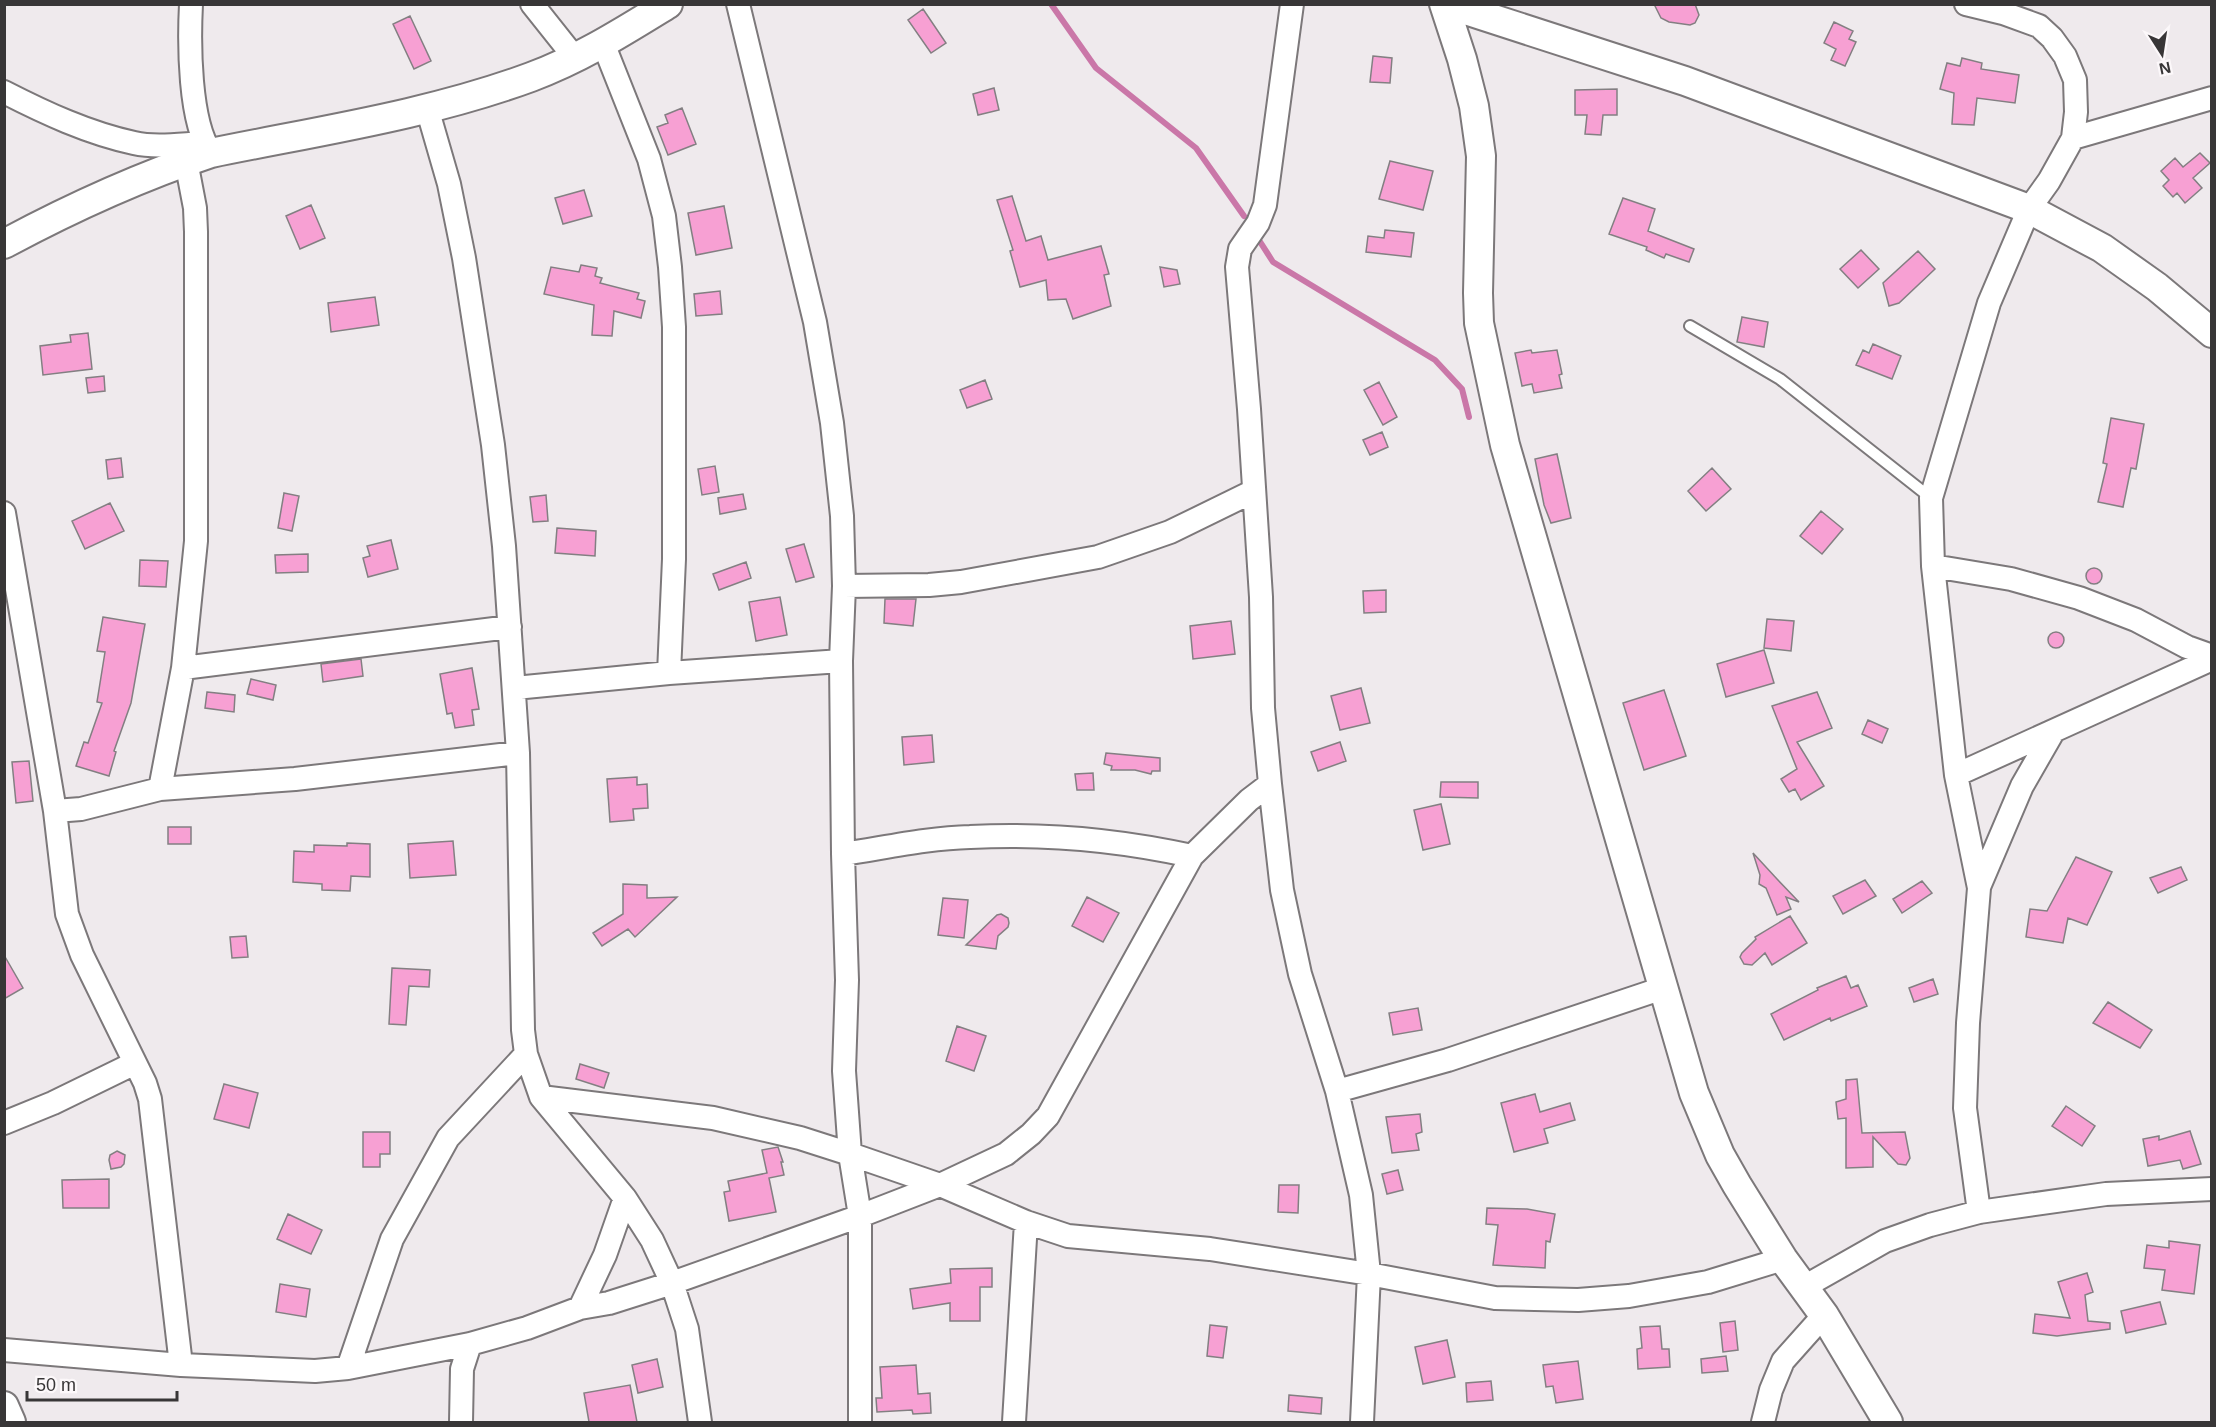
<svg xmlns="http://www.w3.org/2000/svg" width="2216" height="1427" viewBox="0 0 2216 1427" font-family="Helvetica,sans-serif">
  <style>
    .lines { fill: none; stroke-linecap: round; stroke-linejoin: round }
    .stream { stroke: #ca77a8; stroke-width: 6 }
    .building { fill: #f7a0d3; stroke: #837f82; stroke-width: 1.5 }
    .service-casing { stroke: #7c787a; stroke-width: 14 }
    .minor-casing { stroke: #7c787a; stroke-width: 26 }
    .tertiary-casing { stroke: #7c787a; stroke-width: 32 }
    .service { stroke: #fff; stroke-width: 10 }
    .minor { stroke: #fff; stroke-width: 22 }
    .tertiary { stroke: #fff; stroke-width: 28 }
  </style>
  <rect width="100%" height="100%" fill="#efeaed"/>
  <g class="lines">
    <path class="stream" d="M1051,4L1096,68L1196,148L1244,216
      M1257,237L1273,262L1435,360L1462,389L1469,417"/>
  </g>
  <path class="building" d="M1654,4H1695L1699,15L1695,23L1690,25L1669,22L1661,18Z
    M923,9L946,43L931,53L908,20Z
    M410,16L431,61L414,69L393,24Z
    M1834,22L1853,31L1849,39L1856,42L1845,66L1831,60L1836,49L1824,43Z
    M1373,56L1392,58L1390,83L1370,82Z
    M1962,58L1982,63L1981,69L2019,75L2015,103L1977,98L1974,125L1952,124L1954,93L1940,89L1947,63L1960,66Z
    M994,88L999,110L978,115L973,94Z
    M1617,89V115H1603L1601,135L1585,134L1587,115H1575V90Z
    M682,108L696,144L668,155L657,127L668,123L665,115Z
    M2200,153L2210,163L2193,178L2202,188L2185,203L2177,193L2173,197L2163,186L2169,180L2161,171L2175,158L2183,167Z
    M1390,161L1433,171L1423,210L1379,199Z
    M584,190L592,216L563,224L555,198Z
    M1012,196L1026,241L1041,236L1048,260L1101,246L1109,274L1104,275L1111,306L1073,319L1066,299L1048,300L1046,280L1020,287L1010,251L1013,250L997,200Z
    M1623,198L1655,209L1648,231L1694,249L1689,262L1666,254L1664,258L1646,250L1647,247L1609,234Z
    M311,205L325,238L300,249L286,216Z
    M724,206L732,248L696,255L688,213Z
    M1385,230L1414,233L1411,257L1366,252L1368,236L1384,238Z
    M1861,250L1879,269L1858,288L1840,269Z
    M1918,251L1935,269L1899,303L1889,306L1883,283Z
    M581,265L597,268L595,276L602,278L600,283L639,293L637,299L645,301L641,318L614,311L612,336L592,335L594,305L544,294L551,267L579,272Z
    M1160,267L1177,270L1180,284L1164,287Z
    M720,291L722,314L696,316L694,294Z
    M375,297L379,325L331,332L328,303Z
    M1742,317L1768,322L1764,347L1737,342Z
    M88,333L92,369L43,375L40,346L71,342L70,335Z
    M1873,344L1901,356L1892,379L1856,365L1863,350L1869,353Z
    M1531,350L1532,353L1557,350L1562,374L1559,375L1562,388L1534,393L1532,384L1522,386L1515,353Z
    M104,376L105,391L88,393L86,378Z
    M985,380L992,399L967,408L960,390Z
    M1379,382L1397,417L1383,425L1364,390Z
    M2111,418L2144,424L2136,469L2131,468L2123,507L2098,502L2107,464L2103,463Z
    M1382,432L1388,447L1370,455L1363,440Z
    M1557,454L1571,518L1551,523L1544,505L1535,459Z
    M121,458L123,477L108,479L106,460Z
    M715,466L719,492L702,495L698,469Z
    M1712,468L1731,489L1706,511L1688,491Z
    M284,493L299,496L292,531L278,528Z
    M743,494L746,509L720,514L718,498Z
    M546,495L548,521L533,522L530,497Z
    M110,503L124,531L85,549L72,521Z
    M1821,511L1843,529L1822,554L1800,536Z
    M557,528L596,531L595,556L555,553Z
    M391,540L398,569L368,577L363,558L370,556L367,546Z
    M804,544L814,577L796,582L786,549Z
    M308,554V572L276,573L275,555Z
    M140,560L168,561L166,587L139,586Z
    M746,562L751,578L719,590L713,574Z
    M2086 576a8 8 0 1 1 16 0a8 8 0 1 1-16 0Z
    M1386,590V612L1364,613L1363,591Z
    M780,597L787,635L756,641L749,602Z
    M885,599H916L913,626L884,623Z
    M103,617L145,624L131,703L114,751L116,752L109,776L76,766L84,742L88,743L102,703L97,702L105,652L97,651Z
    M1767,619L1794,621L1791,651L1764,648Z
    M1231,621L1235,654L1193,659L1190,626Z
    M2048 640a8 8 0 1 1 16 0a8 8 0 1 1-16 0Z
    M1764,650L1774,683L1726,697L1717,664Z
    M361,659L363,676L323,682L321,664Z
    M472,668L479,709L472,710L474,725L455,728L452,713L447,714L440,674Z
    M251,679L276,685L273,700L247,694Z
    M1361,688L1370,723L1340,730L1331,696Z
    M1664,690L1686,756L1644,770L1623,703Z
    M207,692L235,695L234,712L205,708Z
    M1817,692L1832,728L1797,742L1824,786L1801,800L1795,789L1789,792L1781,779L1797,769L1772,706Z
    M1868,720L1888,729L1882,743L1862,734Z
    M932,735L934,762L904,765L902,737Z
    M1340,742L1346,761L1318,771L1311,752Z
    M1106,753L1160,758V771H1152L1151,774L1135,770H1111L1112,766L1104,764Z
    M29,761L33,801L16,803L12,762Z
    M1093,773L1094,790H1077L1075,774Z
    M637,777V785L647,784L648,808L633,809L634,820L610,822L607,779Z
    M1441,782H1478V798L1440,797Z
    M1441,804L1450,844L1423,850L1414,810Z
    M168,827H191V844H168Z
    M453,841L456,875L410,878L408,844Z
    M347,843L370,844V877L351,876L350,891L322,890V884L293,882L294,851L314,852V845L347,846Z
    M1753,853L1777,879L1799,902L1786,897L1791,909L1777,915L1766,888L1759,884L1760,875Z
    M2076,857L2112,872L2087,925L2068,918L2063,943L2026,937L2030,909L2047,911Z
    M2181,867L2187,880L2158,893L2150,878Z
    M1865,880L1876,896L1843,914L1833,896Z
    M1922,881L1932,893L1902,913L1893,899Z
    M623,884L647,885V898L677,897L635,937L628,929L602,946L593,933L623,914Z
    M1087,897L1119,913L1103,942L1072,926Z
    M943,898L968,900L964,938L938,935Z
    M1001,914L1008,918L1009,923L1008,927L998,936L996,949L966,945L997,915Z
    M1790,916L1807,943L1772,965L1765,953L1752,965L1744,964L1740,957L1742,953L1756,939L1755,937Z
    M246,936L248,957L232,958L230,937Z
    M4,955L23,988L4,999Z
    M392,968L430,970L429,987L409,986L406,1025L389,1024Z
    M1846,976L1851,988L1858,985L1867,1006L1831,1021L1830,1018L1784,1040L1771,1014L1818,990L1817,988Z
    M1933,979L1938,994L1914,1002L1909,988Z
    M2108,1002L2152,1030L2140,1048L2093,1023Z
    M1418,1008L1422,1030L1393,1035L1389,1013Z
    M957,1026L986,1036L974,1071L946,1061Z
    M580,1064L609,1073L604,1088L576,1079Z
    M1857,1079L1862,1133L1905,1132L1910,1158L1906,1165L1898,1164L1873,1137V1167L1846,1168V1118L1838,1119L1836,1102L1846,1099V1080Z
    M224,1084L258,1093L249,1128L214,1119Z
    M1535,1094L1540,1112L1570,1103L1575,1120L1544,1129L1548,1143L1514,1152L1501,1103Z
    M2066,1106L2095,1126L2082,1146L2052,1126Z
    M1420,1114L1422,1132L1416,1134L1419,1150L1392,1153L1386,1117Z
    M2190,1131L2201,1164L2183,1169L2180,1160L2148,1166L2143,1139L2159,1136V1140Z
    M363,1132H390V1154H380V1167H363Z
    M778,1147L783,1162H781L784,1175L769,1178L776,1212L729,1221L724,1192L730,1191L728,1181L767,1173L762,1150Z
    M117,1151L125,1155L124,1164L121,1167L111,1169L109,1160L110,1155Z
    M1398,1170L1403,1190L1387,1194L1382,1174Z
    M109,1179V1208H63L62,1180Z
    M1279,1185H1299L1298,1213L1278,1212Z
    M1487,1208L1527,1209L1555,1214L1550,1242L1546,1241L1545,1268L1493,1265L1498,1225L1486,1224Z
    M288,1214L322,1230L311,1254L277,1239Z
    M2169,1241L2200,1245L2194,1294L2162,1290L2165,1270L2144,1268L2147,1245L2169,1248Z
    M992,1268V1287H980V1321H950V1303L913,1309L910,1289L951,1283L950,1269Z
    M2087,1273L2093,1292L2085,1295L2088,1321L2110,1323V1329L2057,1336L2033,1333L2035,1314L2070,1318L2058,1282Z
    M280,1284L310,1289L306,1317L276,1312Z
    M2160,1302L2166,1324L2126,1333L2121,1311Z
    M1735,1321L1738,1350L1723,1352L1720,1323Z
    M1210,1325L1227,1327L1223,1358L1207,1356Z
    M1660,1326L1662,1349H1669L1670,1367L1638,1369L1637,1349L1642,1348L1640,1327Z
    M1447,1340L1455,1377L1423,1384L1415,1347Z
    M1726,1356L1728,1371L1702,1373L1701,1359Z
    M657,1359L663,1387L638,1393L632,1365Z
    M1578,1361L1583,1399L1556,1403L1553,1386L1546,1387L1543,1365Z
    M916,1365L918,1394L930,1393L931,1413L913,1414L912,1410L877,1412L876,1398H882L880,1367Z
    M1491,1381L1493,1400L1467,1402L1466,1383Z
    M630,1385L637,1422H589L584,1393Z
    M1289,1395L1322,1398L1321,1414L1288,1411Z"/>
  <g class="lines">
    <g class="service-casing">
      <path id="service" d="M1690,326L1780,379L1931,498"/>
    </g>
    <g class="minor-casing">
      <path id="minor" d="M191,4C189,43 189,122 211,153
        M532,4L575,58
        M738,4L815,322L832,423L842,516L844,586L841,661L843,854L847,980L844,1071L850,1154L940,1185L1026,1222L1068,1236L1210,1249L1369,1274L1495,1298L1578,1300L1629,1296L1708,1282L1783,1259
        M1966,4L2003,13L2039,26L2052,38L2065,56L2075,80L2076,112L2073,138L2049,181L2029,209L1989,303L1931,498L1933,566L1956,775L1979,888L1968,1023L1965,1108L1979,1212
        M603,43L649,159L664,216L670,267L674,327V559L669,673
        M4,92C45,113 88,133 134,143C156,148 181,144 204,143
        M427,108L449,184L464,258L493,445L504,546L518,753L523,1030L526,1054L541,1097L625,1198L652,1240L672,1283L687,1329L700,1422
        M2073,138L2212,98
        M186,161L195,208L196,232V541L183,668L160,789L295,779L518,753
        M4,513L55,811L67,914L82,955L145,1083L150,1099L181,1365
        M1933,566L2011,579L2079,598L2136,620L2187,647L2212,656
        M844,586L929,585L961,582L1098,557L1170,532L1254,491
        M183,668L510,627
        M515,688L669,673L841,661
        M1956,775L2212,659
        M1270,784L1263,708L1261,597L1249,409L1237,267L1240,249L1258,223L1265,205L1292,4
        M55,811L81,809L160,789
        M843,854C884,848 928,838 970,837C1045,833 1119,840 1192,856
        M1979,887L2022,786L2053,732
        M1337,1091L1361,1195L1369,1274L1362,1422
        M541,1097L713,1118L800,1138L850,1154L860,1216V1422
        M4,1123L53,1103L135,1063
        M1804,1287L1885,1241L1930,1225L1979,1212L2106,1194L2212,1189
        M580,1308L605,1255L625,1198
        M4,1350L181,1365L315,1371L348,1368L470,1344L527,1328L580,1308L609,1303L672,1283L860,1216L940,1185L1006,1154L1031,1134L1048,1116L1192,856L1249,800L1270,784L1282,890L1300,974L1337,1091L1448,1060L1663,988
        M348,1368L392,1239L448,1138L526,1054
        M461,1422L462,1369L470,1344
        M1014,1422L1026,1222
        M1763,1422L1771,1390L1783,1361L1824,1315"/>
    </g>
    <g class="tertiary-casing">
      <path id="tertiary" d="M1444,4L1462,59L1474,106L1481,156L1478,293L1479,323L1505,445L1694,1093L1720,1155L1737,1185L1783,1259L1824,1315L1888,1422
        M1447,4L1685,81L2029,209L2102,248L2157,287L2212,333
        M4,244C71,208 139,177 211,153C318,131 428,115 531,77C580,59 624,31 668,4
        M4,1406L11,1422"/>
    </g>
    <use href="#service" class="service"/>
    <use href="#minor" class="minor"/>
    <use href="#tertiary" class="tertiary"/>
  </g>
  <rect width="2216" height="1427" fill="none" stroke="#383637" stroke-width="12"/>
  <g transform="translate(2162 54) rotate(168)" stroke="#fcf8fa" stroke-width="4.5" paint-order="stroke">
  <path d="M0-4.5L10 22L0 15L-10 22Z" fill="#383637"/>
  <text y="-9" font-size="16" font-weight="bold" text-anchor="middle" fill="#383637">N</text>
  </g>
  <path d="M27 1391v9h150v-9" fill="none" stroke="#383637" stroke-width="3"/>
  <text x="36" y="1391" font-size="18" fill="#383637" stroke="#fcf8fa" stroke-width="4.5" paint-order="stroke">50 m</text>
</svg>
